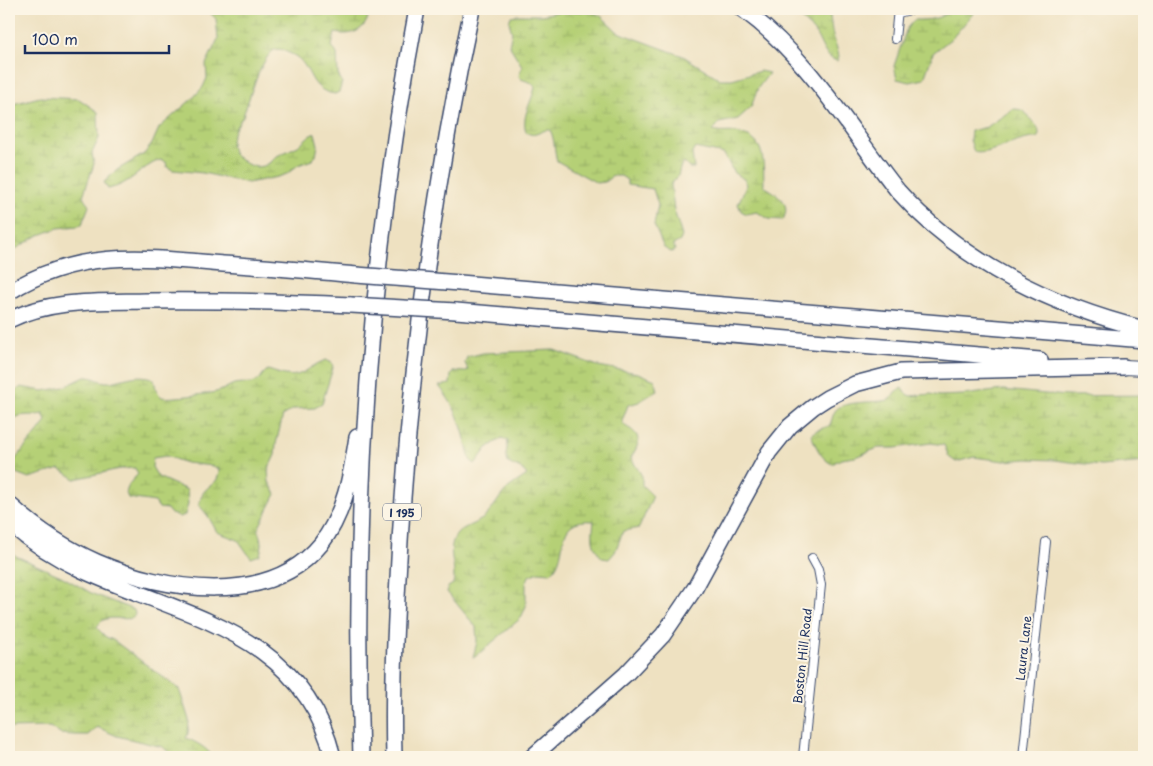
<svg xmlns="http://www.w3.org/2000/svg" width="1153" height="766" viewBox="0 0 1153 766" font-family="'Playpen Sans',sans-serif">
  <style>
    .wetland { fill: url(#wetland-marsh); stroke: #68806a }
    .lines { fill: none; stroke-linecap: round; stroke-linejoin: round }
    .minor-casing { stroke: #3b4a6d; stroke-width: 10 }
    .trunk-casing { stroke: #3b4a6d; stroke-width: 16 }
    .motorway-casing { stroke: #3b4a6d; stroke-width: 18 }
    .minor { stroke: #fff; stroke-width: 8 }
    .trunk { stroke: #fff; stroke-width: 14 }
    .motorway { stroke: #fff; stroke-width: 15 }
    .motorway-bridge-casing { stroke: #3b4a6d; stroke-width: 18; stroke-linecap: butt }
    .motorway-bridge { stroke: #fff; stroke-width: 15 }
    .labels { text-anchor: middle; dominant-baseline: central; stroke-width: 4; stroke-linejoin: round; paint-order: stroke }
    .shield { fill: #fcf5e5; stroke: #5e6a86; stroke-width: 1 }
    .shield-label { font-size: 11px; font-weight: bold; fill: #1b2f5e }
    .street-label { font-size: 12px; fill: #1b2f5e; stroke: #fcf5e5 }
  </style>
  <defs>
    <pattern id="wetland-marsh" width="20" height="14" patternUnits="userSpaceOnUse" patternTransform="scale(1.25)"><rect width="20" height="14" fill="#b5d076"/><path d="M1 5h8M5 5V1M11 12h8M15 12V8" fill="none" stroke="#9bb368"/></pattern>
  </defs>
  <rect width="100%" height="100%" fill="#fcf5e5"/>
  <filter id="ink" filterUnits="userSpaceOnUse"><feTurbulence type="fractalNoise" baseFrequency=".02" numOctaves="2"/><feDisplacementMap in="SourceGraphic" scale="10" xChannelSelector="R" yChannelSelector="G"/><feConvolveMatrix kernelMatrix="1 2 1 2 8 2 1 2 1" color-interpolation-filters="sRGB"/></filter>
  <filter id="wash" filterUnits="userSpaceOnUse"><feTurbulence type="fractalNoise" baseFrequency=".0096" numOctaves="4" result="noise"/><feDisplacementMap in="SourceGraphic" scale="20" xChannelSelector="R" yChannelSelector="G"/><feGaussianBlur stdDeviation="1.12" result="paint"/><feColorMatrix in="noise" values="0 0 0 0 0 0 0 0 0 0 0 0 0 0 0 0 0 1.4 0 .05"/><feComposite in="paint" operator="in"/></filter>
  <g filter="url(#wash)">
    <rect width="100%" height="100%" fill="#eee1c1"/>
    <path class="wetland" d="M199,9H369C369,29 353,37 335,33L332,46L337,54L338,74L342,83L339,92L335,94C305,90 314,62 289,53C286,52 281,49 278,49C263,49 248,103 243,116C239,123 234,129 232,136C230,142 232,149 234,155L247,164L256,167L264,166L271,162L277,156L298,146L309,136L315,133L318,145L316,156L312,160L298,165L287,174L278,177L248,183L203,173L173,170L167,167L166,162L160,160C139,168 132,184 108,189L104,182L117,170L144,154L152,144L159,128L193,98L203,87L207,78L206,64L218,39L216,19L210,13Z
      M789,9H829L832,31L839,56L837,61C823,57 822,43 815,33C808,24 798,16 789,9Z
      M952,9H977L953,37L933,53L924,79L910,82L897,79L894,66L907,28L914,20C930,20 939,20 952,9Z
      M563,11L593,12L601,16L618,32L683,56L720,79H732L760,71L769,73L758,88L751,107L738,119L719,123L713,131C721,134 728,131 737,133C767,139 763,161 764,186C777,194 792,202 783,220L769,219L757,212L747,214L741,211L738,204L746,186L745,180L734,173L724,154L695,148L692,153L694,168H689L684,163L681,165L678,176L671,184L674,210L682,236L680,241L673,245L675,250L671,252L664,248L654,225L658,205L653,189L627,185V180L621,176H612L605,182L597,183L557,161C554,151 555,139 550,130C540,129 536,139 526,132C521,116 532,102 535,87L532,83L521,79L519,76L522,66L509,45L512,33L509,22L511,16L518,15H541Z
      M40,97L79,99L98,112L99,138L92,153L94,164L83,196L89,206L82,224L78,226L58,228L37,236L9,253V105Z
      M1013,109C1026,109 1025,113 1032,121C1037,126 1039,128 1039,135L1037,138C1019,137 986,157 974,152L970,140L971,131L987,127Z
      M554,350L598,366L638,373L655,380L658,390L639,402L628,405L622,421C625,428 629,427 634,432C643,441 635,450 631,458L642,476V485L653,496L639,528L623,531L615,552L609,559L602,558C591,544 592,538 594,521C551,517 571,555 551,573L538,572L529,576L526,584V606L521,618L475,657H473L477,642L476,627L447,592L448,587L453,584C457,569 448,555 453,541C458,526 475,526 486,516C493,509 498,499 505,491C511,485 520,480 527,475L523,470L508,463L506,455L508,441L502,438L487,448L475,464L470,460C463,429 459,411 439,386L450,384L451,375L454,371L464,372L468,370L465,363L467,357L483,353Z
      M326,360L332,363L333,368L322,403L315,408L294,409L283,415L276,444L275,455L268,470L269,482L276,494L258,529L262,545L260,555L251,558L238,540L217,532L208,516L199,505C200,502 201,496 203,493C210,483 219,485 219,469L213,466L186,463L166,456L153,458L152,467L158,477L187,490L188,504L185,515L180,517L171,514L167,509L159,508L155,502L128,498L126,493L129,484L138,474L135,468L119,469L75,479L60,469L29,478L11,471C10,459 41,433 46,420L43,414C28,417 24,412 9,421V396L21,387L43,391L64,387L85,377C93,376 101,383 109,382C125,380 137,372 154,379C155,385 156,393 162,397C166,399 209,394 216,392C223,391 228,386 234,384C242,382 250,385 257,381C262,378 262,373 268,370C278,373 291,379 302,373C312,368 314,364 326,360Z
      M902,388L905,393L910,396L931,394L939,396L963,395L1003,390L1067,396L1144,395V462L1101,466L1055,460L1027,459L1004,461L974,457L956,462L949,457L944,445L931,443L895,448H878L855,457L841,459L832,464C821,459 815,445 811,434L817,430L829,426C832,422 832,416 835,411C842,400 877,403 889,400L896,391Z
      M9,549L16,556L61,576L93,594L134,610L135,614L133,618C121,621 103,612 97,628L106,637L113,640L179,689L189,720L188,733L186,738C196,742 207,748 213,757H174L163,747L117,736L97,727L88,735H74L60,734L50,727L9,728Z"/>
  </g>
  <g filter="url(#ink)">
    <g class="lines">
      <g class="minor-casing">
        <path id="minor" d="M898,13L914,9
          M895,39L898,9
          M803,757L821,585L818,569L812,558
          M1023,757L1046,542"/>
      </g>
      <g class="trunk-casing">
        <path id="trunk" d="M1124,367L1144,368"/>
      </g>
      <g class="motorway-casing">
        <path id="motorway" d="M742,9C809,57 848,128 898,191C962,263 1052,306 1144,329
          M460,283L1144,340
          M9,292C80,248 144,257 223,264C267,267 311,271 356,275
          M456,311L1040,360
          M9,320C52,299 99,302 146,301C215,300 283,302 351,305
          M9,504C35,528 65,548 97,562C164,591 269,608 321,544C345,513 351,475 357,437
          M9,523C31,542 56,558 82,570C183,617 302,631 333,757
          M361,757C352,507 370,255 417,9
          M394,757C392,685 396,613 400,541C411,363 434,184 472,9
          M532,757L626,674L663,635L695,588L769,452L790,426L813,407L827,398L855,384L901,372L1124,367"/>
      </g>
      <use href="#minor" class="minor"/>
      <use href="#trunk" class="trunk"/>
      <use href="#motorway" class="motorway"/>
      <g class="motorway-bridge-casing">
        <path id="motorway-bridge" d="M356,275L460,283
          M351,305L456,311"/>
      </g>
      <use href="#motorway-bridge" class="motorway-bridge"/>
    </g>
  </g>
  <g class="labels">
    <rect class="shield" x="383" y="503.5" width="38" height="17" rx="4"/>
    <g class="shield-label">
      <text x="402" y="512">I 195</text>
    </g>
    <g class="street-label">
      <text transform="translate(1023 648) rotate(-84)">Laura Lane</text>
      <text transform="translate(802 656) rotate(-84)">Boston Hill Road</text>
    </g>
  </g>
  <rect width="1153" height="766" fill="none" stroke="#fcf5e5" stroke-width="30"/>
  <path d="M25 45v8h144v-8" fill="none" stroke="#1b2f5e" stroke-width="2.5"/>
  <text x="32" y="45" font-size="15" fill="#1b2f5e" stroke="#fcf5e5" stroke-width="4" paint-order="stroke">100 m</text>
</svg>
